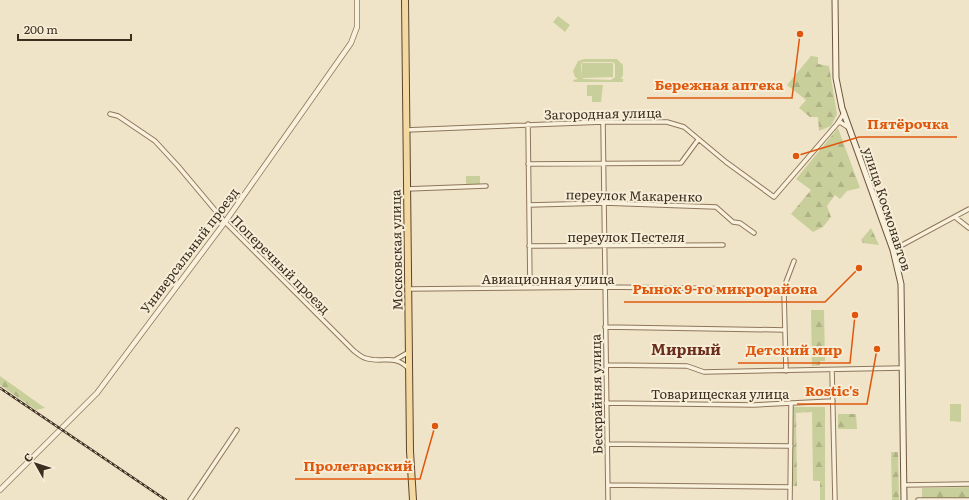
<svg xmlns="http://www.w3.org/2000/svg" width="969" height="500" viewBox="0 0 969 500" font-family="Literata,serif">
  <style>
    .forest { fill: url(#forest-firs) }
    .pitch { fill: #c9cf9b; fill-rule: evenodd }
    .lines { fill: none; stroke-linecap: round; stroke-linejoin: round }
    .minor-casing { stroke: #8d765c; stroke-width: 5.5 }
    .tertiary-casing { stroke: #8d765c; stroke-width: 6 }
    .secondary-casing { stroke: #6f573f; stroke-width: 7 }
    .primary-casing { stroke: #5b4430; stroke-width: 8 }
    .minor { stroke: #faf1dc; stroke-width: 3.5 }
    .tertiary { stroke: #faf1dc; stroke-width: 4.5 }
    .secondary { stroke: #faf1dc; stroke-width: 5 }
    .primary { stroke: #f3d9a0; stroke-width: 6 }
    .rail-casing { stroke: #3d2e20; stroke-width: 2.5 }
    .rail { stroke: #f7eed8; stroke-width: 1; stroke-dasharray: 3; stroke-linecap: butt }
    .labels { text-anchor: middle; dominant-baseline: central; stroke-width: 4; stroke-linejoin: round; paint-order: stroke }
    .street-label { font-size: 13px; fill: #3d2e20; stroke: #f7eed8 }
    .quarter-label { font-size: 15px; font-weight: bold; fill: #6b2e1e; stroke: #f7eed8 }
    .leader { fill: none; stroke: #df570d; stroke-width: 1.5 }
    .callout-dot { fill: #df570d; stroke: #f7eed8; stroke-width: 1.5 }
    .callout-label { font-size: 14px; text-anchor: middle; font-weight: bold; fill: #df570d; stroke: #f7eed8; stroke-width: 4; stroke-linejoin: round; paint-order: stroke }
  </style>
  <defs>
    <pattern id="forest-firs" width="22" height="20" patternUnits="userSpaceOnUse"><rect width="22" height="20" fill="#c9cf9b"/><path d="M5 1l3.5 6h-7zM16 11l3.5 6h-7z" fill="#aeb285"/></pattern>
  </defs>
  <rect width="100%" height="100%" fill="#f0e4c8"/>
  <path class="forest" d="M811,56L818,57V64L829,66L837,114L831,126L819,131L818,117H810L799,108L806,100L787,85Z
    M838,128L860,188L847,191L840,199L835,195L827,206L831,217L823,227L813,232L791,214L811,190L796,179Z
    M871,228L879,245L863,243L861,240Z
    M824,310L825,361H820V365L812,366L811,310Z
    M0,376L45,408L36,410L0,385Z
    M792,407H825V500H820V481H813L812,412L796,413L797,486H792Z
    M838,414H856L857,429H838Z
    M891,452H898L899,500H892Z
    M969,487V498L922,499V488Z"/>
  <path class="pitch" d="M558,16L570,25L565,32L553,22Z
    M584,59H617L623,65V75L621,79H623V82H574L573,80L578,79L575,77L573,71L578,61ZM583,62H613L615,64V77L611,80L584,79L582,78L613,77V63H582V78L581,64Z
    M587,85H603L601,102H592V96H587Z
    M466,176H480V184H466Z
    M950,404H961V422L950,421Z"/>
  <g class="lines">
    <g class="minor-casing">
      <path id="minor" d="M110,114L118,116L155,141L178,166L225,222L354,351C357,353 361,357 365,358C382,364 394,353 409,369
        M603,122L608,500
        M838,123L840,122L849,128
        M528,124L530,288
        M406,130L603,122H667L684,127L726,162L774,197L837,124L844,113
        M528,164L681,163L698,140
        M406,189L486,186
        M529,205L604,203L716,207L733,222L740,223L754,233
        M955,217L969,228
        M529,246L723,245
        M893,250L969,209
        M408,289L605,287L749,289L784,292
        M605,327L785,330
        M395,360L409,352
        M606,365L687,366L704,372L902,368
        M832,370L835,500
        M786,371L784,292L786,282L794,261
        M606,403L754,405L833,401
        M607,444L791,446
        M608,485L790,487
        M904,485L969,484
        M190,500L237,430
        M790,500L791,404
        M918,500H969"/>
    </g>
    <g class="tertiary-casing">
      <path id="tertiary" d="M0,490L97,393L225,222L351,43L357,27V0"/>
    </g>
    <g class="secondary-casing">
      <path id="secondary" d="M835,0L836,78L842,108L893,250L901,284L904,500"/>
    </g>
    <g class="primary-casing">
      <path id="primary" d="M405,0L410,451L413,500"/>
    </g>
    <use href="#minor" class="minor"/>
    <use href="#tertiary" class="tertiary"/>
    <use href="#secondary" class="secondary"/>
    <use href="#primary" class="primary"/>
    <g class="rail-casing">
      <path id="rail" d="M0,388L166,500"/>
    </g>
    <use href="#rail" class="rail"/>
  </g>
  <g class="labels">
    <g class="street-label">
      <text transform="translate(603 113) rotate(-1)">Загородная улица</text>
      <text transform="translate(634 195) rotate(1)">переулок Макаренко</text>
      <text transform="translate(888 209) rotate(72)">улица Космонавтов</text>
      <text x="626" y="236">переулок Пестеля</text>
      <text transform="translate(189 250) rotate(-53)">Универсальный проезд</text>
      <text transform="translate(396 250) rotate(-91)">Московская улица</text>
      <text transform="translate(281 264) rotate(45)">Поперечный проезд</text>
      <text x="548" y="278">Авиационная улица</text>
      <text x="720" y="393">Товарищеская улица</text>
      <text transform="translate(596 394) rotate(-91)">Бескрайняя улица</text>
    </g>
    <g class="quarter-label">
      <text x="686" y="348">Мирный</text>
    </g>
  </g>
  <path class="leader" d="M800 34L792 98H647M796 156L859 137H957M859 268L825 302H624M855 315L850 363H738M877 349L867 404H797M435 426L420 479H295"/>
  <g class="callout-dot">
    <circle cx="800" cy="34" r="4"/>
    <circle cx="796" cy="156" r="4"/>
    <circle cx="859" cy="268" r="4"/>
    <circle cx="855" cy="315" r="4"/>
    <circle cx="877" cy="349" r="4"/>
    <circle cx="435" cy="426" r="4"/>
  </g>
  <g class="callout-label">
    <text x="719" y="90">Бережная аптека</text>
    <text x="908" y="129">Пятёрочка</text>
    <text x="725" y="294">Рынок 9-го микрорайона</text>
    <text x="794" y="355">Детский мир</text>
    <text x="832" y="396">Rostic's</text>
    <text x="358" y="471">Пролетарский</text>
  </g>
  <g transform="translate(36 464) rotate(309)" stroke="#f7eed8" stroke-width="3" paint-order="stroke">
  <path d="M0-3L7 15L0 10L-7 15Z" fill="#3d2e20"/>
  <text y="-6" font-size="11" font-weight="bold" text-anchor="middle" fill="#3d2e20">С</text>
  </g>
  <path d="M18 34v6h113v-6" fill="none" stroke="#3d2e20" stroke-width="2"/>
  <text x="24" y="34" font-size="12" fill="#3d2e20" stroke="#f7eed8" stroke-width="3" paint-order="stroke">200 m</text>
</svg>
